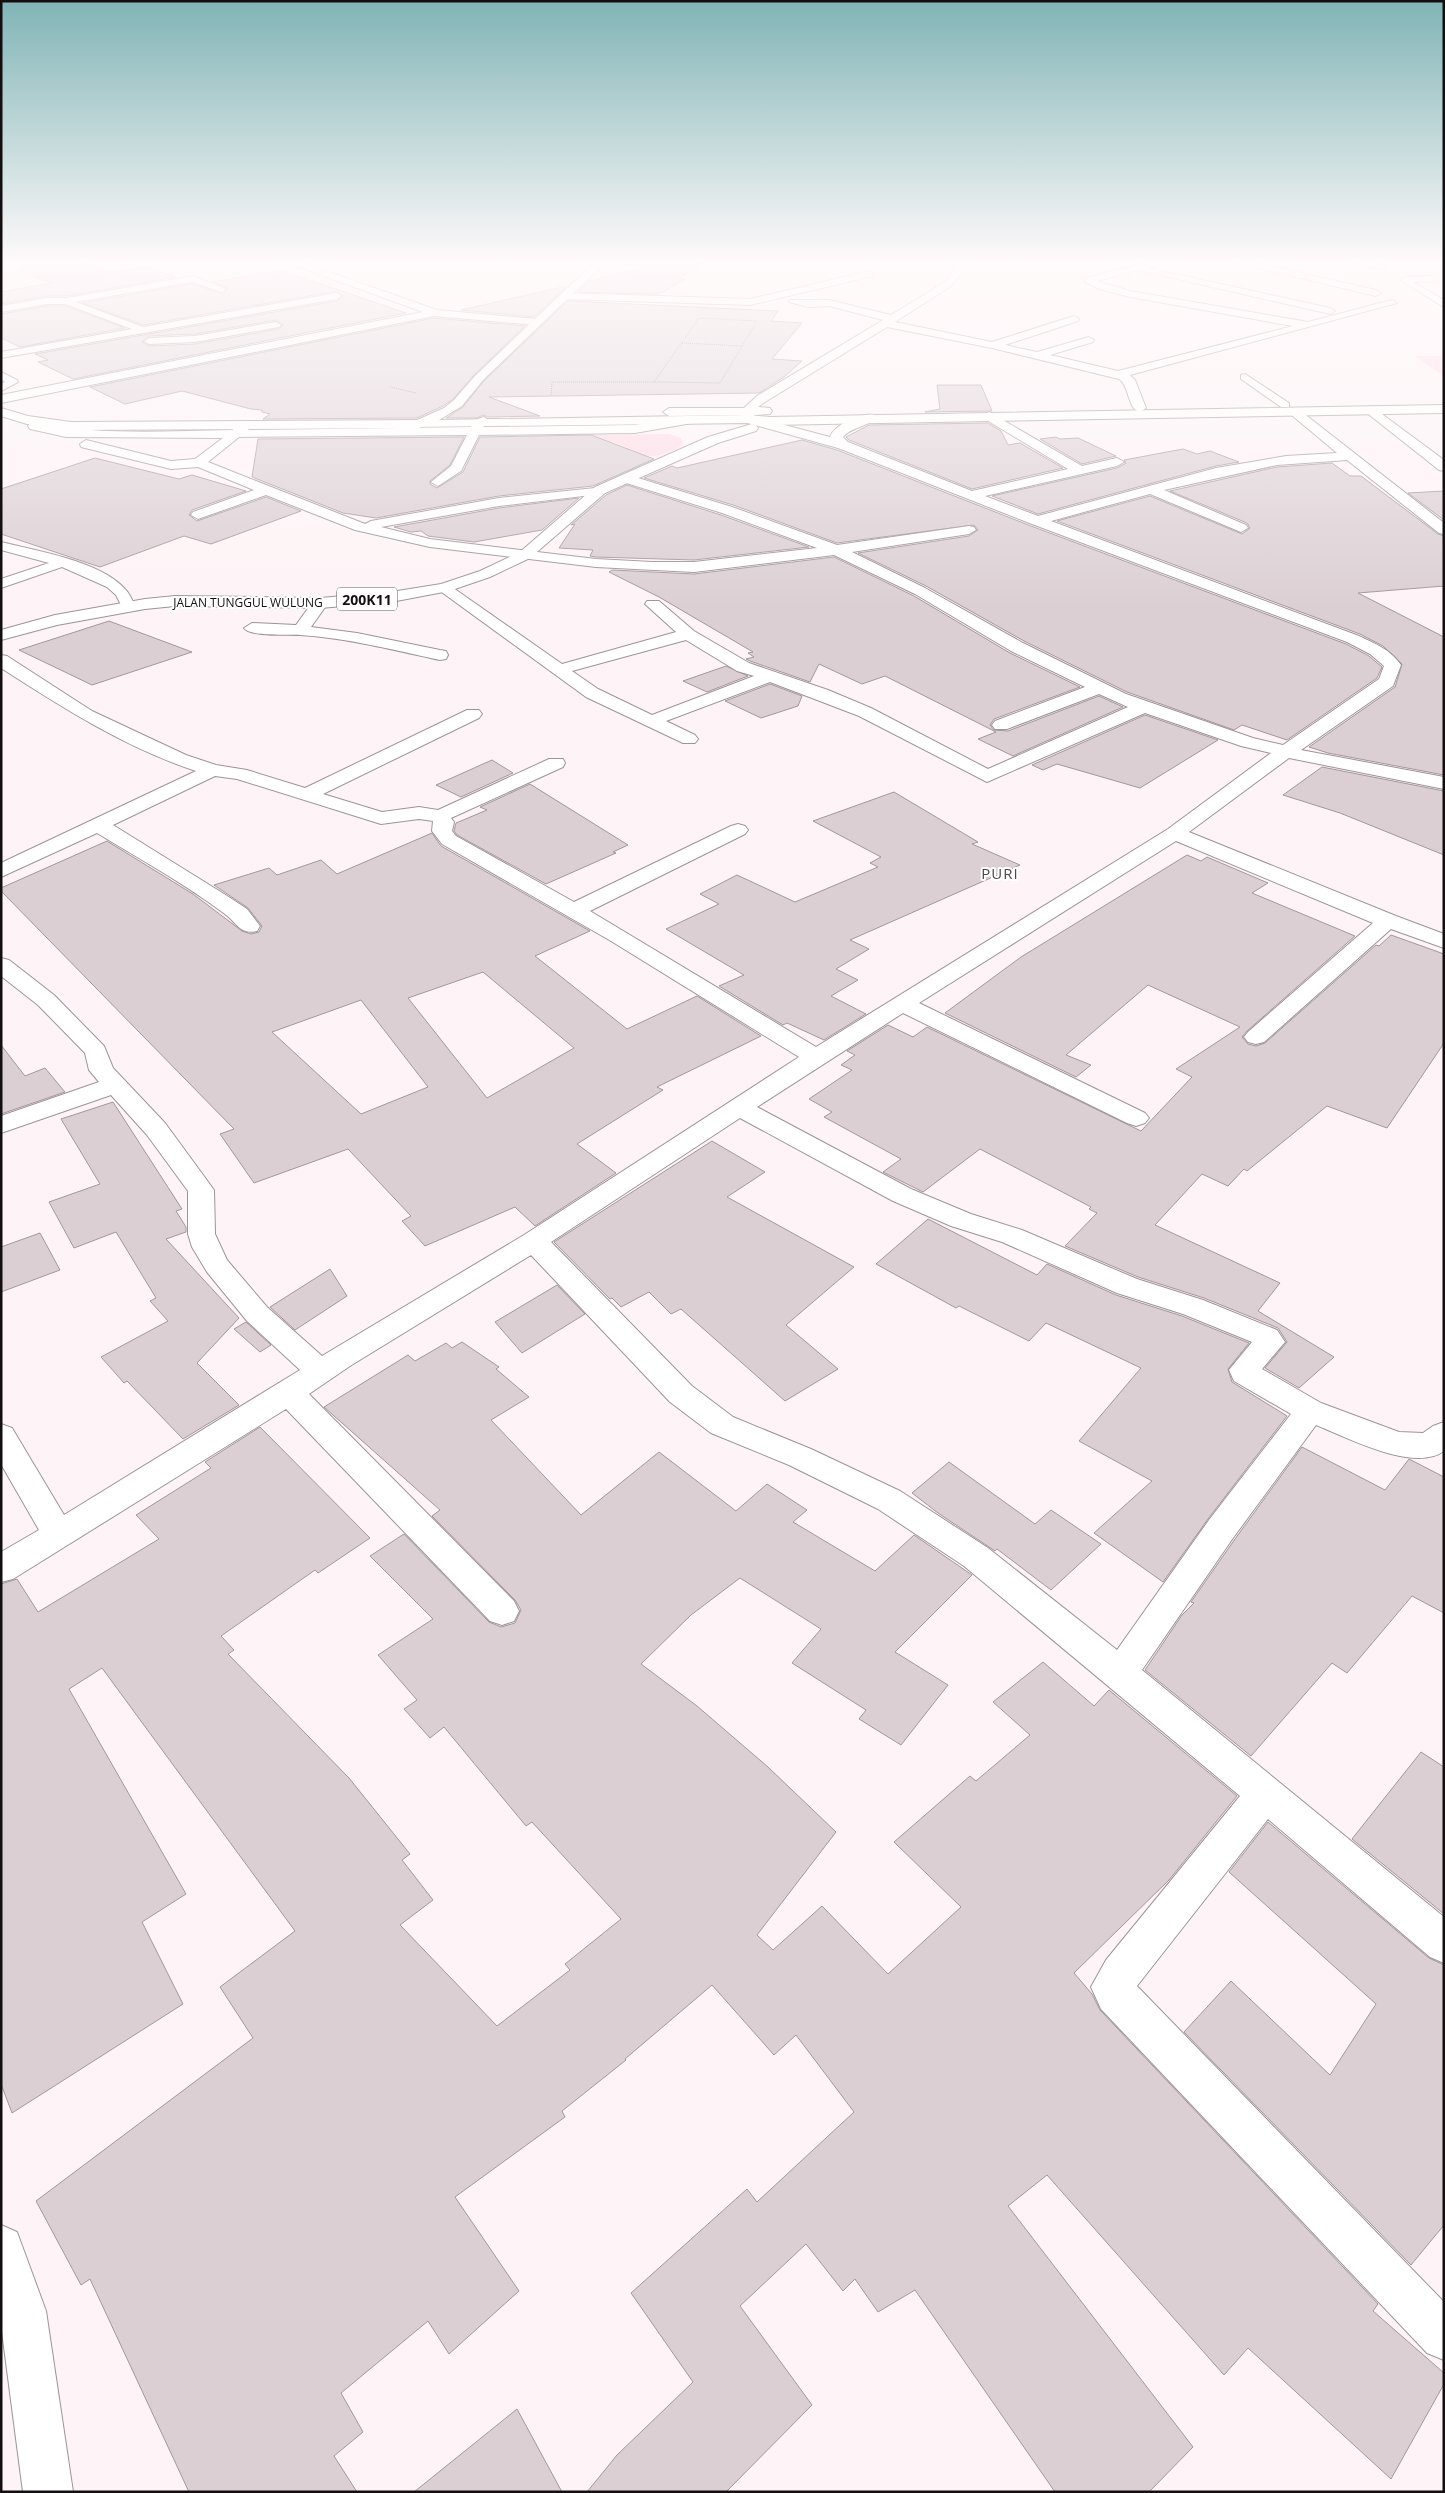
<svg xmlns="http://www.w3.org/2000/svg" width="1445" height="2493" viewBox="0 0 1445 2493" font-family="'Open Sans',sans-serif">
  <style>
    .green { fill: #fed9e5 }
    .building { fill: #dbcfd3; stroke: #a3979b; fill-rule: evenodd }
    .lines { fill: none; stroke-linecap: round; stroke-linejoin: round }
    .lane-casing { stroke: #9e9396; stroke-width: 2 }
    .street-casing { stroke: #9e9396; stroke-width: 2 }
    .secondary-casing { stroke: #9e9396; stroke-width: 2 }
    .primary-casing { stroke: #9e9396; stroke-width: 2 }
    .path { stroke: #90898b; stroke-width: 1; stroke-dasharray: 1 1; stroke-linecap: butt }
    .lane { fill: #fff; fill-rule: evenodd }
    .street { fill: #fff; fill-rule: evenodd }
    .secondary { fill: #fff; fill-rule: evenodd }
    .primary { fill: #fff; fill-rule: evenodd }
    .labels { text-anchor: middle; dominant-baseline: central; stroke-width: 4; stroke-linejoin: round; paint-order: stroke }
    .far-street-label { font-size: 12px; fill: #130f10; stroke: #fff }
    .shield { fill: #fff; stroke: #5a5758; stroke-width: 1 }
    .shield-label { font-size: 14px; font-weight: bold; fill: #130f10 }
    .far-quarter-label { font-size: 15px; letter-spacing: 1px; fill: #504649; stroke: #fff }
  </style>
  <rect width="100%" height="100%" fill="#fef4f7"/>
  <path class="green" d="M1415,356H1444V377Z
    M669,434L681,438L683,444C677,451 656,458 646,456C633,453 621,442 605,441C596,440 586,441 577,441L582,435Z"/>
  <path class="building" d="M24,259H71L112,272L146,267L175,277L66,296H47L1,304V292L51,283L20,271Z
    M704,263L678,279H685L659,294L578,292L589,281L653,266L683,267Z
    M280,270L406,313L73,379L38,362L48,360L35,354L337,301L343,296L337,291L143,325L83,303L192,284L223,294L228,288L213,282ZM276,320L283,325L279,329L195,344L149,346L142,342L149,336L195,334Z
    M567,286L534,317L461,310Z
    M568,301L778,311L771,321L802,323L772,359L802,361L784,377L759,393L489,397L540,416L488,417L483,415L477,418H446L463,407L484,381Z
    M47,306H65L125,328L20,347L1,338V314Z
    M434,318L525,326L474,375L453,399L443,406L417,418L263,419L270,414L262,412V410L251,409L182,391L125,404L90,387Z
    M937,385H981L992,411L925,412L940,409Z
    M988,423L1001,431L1008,445L1020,443L1063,468L972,489L849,440L846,437L869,425Z
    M591,435L654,459L593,486L499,496L376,518L343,513L252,477L258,439L464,437L450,465L430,481V484L437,488L463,472L480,437Z
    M1056,437L1060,439L1078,438L1116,456L1082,464L1040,439Z
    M802,440L837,450L1031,526L1346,644L1369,656L1382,667L1377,678L1287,740L1242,725L1234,730L1127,692L1024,641L926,586L858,553L969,536L978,530L974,525L837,543L733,505L644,478L672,466L677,468Z
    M1183,449L1197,454L1210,451L1239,462L1216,466L1038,514L992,496L1117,468L1126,463L1124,460Z
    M95,458L179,479L192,475L246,491L192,510L189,515L197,521L266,497L301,511L211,544L184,536L100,567L1,534V489Z
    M1332,463L1350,476H1361L1438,534L1444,536V586L1358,593L1444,637V775L1328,753L1309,747L1395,687L1402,664L1383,646L1360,634L1057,521L1150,496L1242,534L1250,528L1247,523L1170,491L1277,467Z
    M627,485L721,515L809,547L694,560L596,557L590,556L593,550L559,548L575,524L571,525L606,495Z
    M1444,491V520L1408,493Z
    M579,498L542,530L474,542L428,536L421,531L411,532L394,527L499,508Z
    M834,557L914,596L1010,653L1080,687L994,719L990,725L994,730L1008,731L1099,696L1123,707L1013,756L978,739L996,732L885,676L862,684L819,664L810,682L750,661L746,659L754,657L748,653L753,652L659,597L609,572L612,570L694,574Z
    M109,621L192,652L92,685L19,650Z
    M726,666L748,676L707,692L683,681Z
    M770,684L802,696L798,706L761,718L725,701Z
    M1145,715L1218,740L1140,788L1057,764L1043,770L1032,765Z
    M492,760L513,773L461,797L436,785Z
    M1322,767L1444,791V855L1340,813L1283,795Z
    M530,784L628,845L613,852L616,853L546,884L457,835L454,831L456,823L487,810L480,807Z
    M894,792L978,842L972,844L1020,865L850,940L869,949L836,969L858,980L831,996L866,1014L824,1040L787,1023L783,1025L719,986L744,975L666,929L719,904L700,894L737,875L795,902L878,867L870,863L881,857L813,821Z
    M432,833L441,846L590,931L535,956L627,1029L697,996L761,1036L657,1087L663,1090L577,1144L616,1173L535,1226L515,1207L425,1246L402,1221L411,1216L348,1149L254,1183L220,1134L234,1129L1,891V888L107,841L193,894L242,931L251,934L259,932L262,926L248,908L214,885L269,868L277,875L321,860L337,874ZM483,972L574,1048L487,1098L408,998ZM361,1000L428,1087L361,1114L272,1032Z
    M1187,855L1201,861L1207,857L1268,883L1252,893L1355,936L1247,1031L1242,1037L1248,1044L1256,1046L1265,1043L1376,945L1379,946L1391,935L1444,954V1043L1387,1128L1327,1106L1247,1171L1244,1169L1228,1186L1202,1174L1155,1225L1280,1283L1258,1311L1334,1357L1299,1388L1265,1368L1287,1342L1278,1328L1204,1298L1138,1277L1065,1246L1097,1213L1089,1209L1091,1207L980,1149L923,1192L883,1172L901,1159L824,1117L832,1112L809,1099L852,1070L841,1065L855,1055L847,1051L888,1025L913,1037L927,1027L1141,1131L1192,1077L1176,1069L1240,1027L1148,985L1066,1055L1091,1065L1076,1077L945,1013L1021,957Z
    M1,1045L25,1076L45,1068L65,1092L1,1114Z
    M113,1102L182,1209L176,1211L186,1227V1232L166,1239L239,1318L197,1363L239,1405L183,1439L127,1381L124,1383L101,1357L168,1321L150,1301L156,1298L116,1232L74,1248L49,1202L100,1184L61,1119Z
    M712,1141L765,1172L727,1197L854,1267L786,1325L838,1369L785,1401L681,1309L671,1314L649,1292L621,1307L612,1298L610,1299L554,1242Z
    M928,1219L1037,1275L1047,1264L1116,1295L1182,1316L1249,1343L1228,1369L1232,1382L1287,1416L1208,1519L1163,1582L1094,1533L1152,1481L1079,1441L1141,1368L1046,1323L1029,1341L959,1306L956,1308L876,1264Z
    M40,1233L60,1270L1,1292V1247Z
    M330,1269L347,1296L295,1330L270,1307Z
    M557,1285L585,1314L522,1353L495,1322Z
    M246,1322L271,1345L260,1352L234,1329Z
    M462,1342L499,1367L496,1369L529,1397L491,1420L581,1515L659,1452L736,1511L767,1484L807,1510L793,1522L875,1571L914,1535L972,1575L895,1652L948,1685L901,1745L859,1719L866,1710L792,1663L821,1629L740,1578L691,1615L641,1664L697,1706L768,1767L836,1832L757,1935L773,1950L822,1906L888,1974L961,1907L894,1842L970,1776L976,1781L1030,1735L993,1702L1043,1662L1094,1706L1109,1690L1237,1796L1169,1880L1074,1973L1092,1994L1100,2010L1378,2304L1373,2311L1444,2373V2384L1391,2479L1248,2348L1224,2375L1047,2175L1008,2206L1193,2447L1149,2492H1055L915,2290L878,2312L855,2279L843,2291L806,2244L740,2306L812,2405L726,2492H587L617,2455L693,2382L631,2293L747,2189L757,2202L854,2112L796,2035L774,2055L712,1985L625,2059L626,2060L562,2111L565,2117L455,2197L519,2291L449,2354L428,2321L341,2393L363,2432L334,2456L357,2492H189L90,2279L81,2285L36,2201L253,2038L220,1987L295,1931L102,1668L69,1689L186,1894L142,1922L183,2004L12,2113L1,2084V1584L17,1579L38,1612L159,1539L136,1515L211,1468L205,1462L260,1427L370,1538L318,1573L315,1570L221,1636L234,1650L228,1654L349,1778L410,1854L402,1860L433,1900L400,1925L497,2026L570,1970L565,1964L621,1919L532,1822L526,1826L444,1727L430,1738L404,1709L417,1700L378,1655L433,1619L370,1556L404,1534L489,1622L501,1627L515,1623L521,1610L515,1600L432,1516L440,1510L324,1407L408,1355L415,1361L446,1343L452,1348Z
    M1302,1447L1385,1490L1409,1459L1444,1477V1613L1412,1596L1347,1673L1332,1663L1251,1756L1145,1670L1182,1615L1194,1603L1191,1602L1235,1539Z
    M949,1462L1035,1524L1051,1510L1101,1544L1051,1590L997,1549L995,1551L938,1513L912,1493Z
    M1421,1752L1444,1767V1914L1352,1839Z
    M1268,1822L1429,1958L1444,1965V2225L1411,2265L1184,2032L1231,1981L1330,2075L1376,2004L1229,1872Z
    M517,2409L562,2492H414Z"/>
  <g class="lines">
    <g class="lane-casing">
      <path id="lane" d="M692,259H715L683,265L602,264L598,262L602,260Z
        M1444,275V281L1413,282L1444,300V307L1400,280L1404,277Z
        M193,276L226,289L222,292L192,282L76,302L143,327L337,293L341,296L337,299L1,358V352L132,329L65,304H47L1,312V306L47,298H66Z
        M276,322L281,325L279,327L195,342L149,344L144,341L149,338L195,336Z
        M1,372L17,380L18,382L1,391V384L5,382L1,379Z
        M1245,374L1289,403V407H1281L1241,379V375Z
        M1,542C37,551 100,561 125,589C130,594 132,600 135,606L128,610L123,609L116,595L107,587L62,567L1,588V579L49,563L1,550Z"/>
    </g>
    <g class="street-casing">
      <path id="street" d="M277,259H292L437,310L536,319L541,322L536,325L434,316L1,403V395L423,312Z
        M962,259H972L951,286L895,322L992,342L1074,316L1079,319L1078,321L1005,345L1037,352L1089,337L1094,340L1093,342L1050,355L1118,371L1293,326L1130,297L1099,289L1085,282V278L1160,259H1178L1148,268L1330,308L1335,311L1330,314L1138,270L1097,281L1130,291L1308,322L1392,300L1397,303L1130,375L1135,380L1146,408L1140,412C1127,409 1130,386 1119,379L992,348L887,327L765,402L758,407L770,408L772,411L770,414L754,415V417L830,437C834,425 862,412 874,415L876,418C867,427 851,427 843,437L848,442L972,491L1068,469L985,419L983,416L989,412L1082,466L1117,458L1124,462L1117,466L985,496L1038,516L1216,468L1286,456L1337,453L1288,412L1290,409H1298L1444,523V534L1439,533L1347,460L1277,465L1164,490L1246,525L1248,528L1241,532L1150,494L1051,521L1359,636C1374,643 1391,650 1401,665L1393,686L1301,750L1444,777V789L1289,758L1189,832L1396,916L1444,934V948L1391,929L1264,1042L1256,1044L1248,1042L1244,1037L1248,1032L1373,923L1176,841L919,1003L1145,1113L1149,1118L1145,1123L1136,1126L1127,1123L903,1013L757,1107L911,1189L971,1214L1022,1230L1137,1279L1203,1300L1277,1330L1285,1342L1262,1369L1321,1403L1399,1432L1423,1433L1433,1426L1444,1422V1451C1414,1473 1346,1437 1316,1425L1233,1538L1142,1670L1444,1917V1963L1430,1957L1268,1819L1137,1986L1444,2302V2360L1427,2353L1101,2009L1091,1987L1106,1960L1240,1796L964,1566L878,1509L789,1465L711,1433L670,1402L531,1255L350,1366L309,1394L514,1601L519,1611L514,1621L502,1625L490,1621L286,1409L13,1579L1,1582V1552L39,1530L1,1464V1424L12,1428L64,1515L300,1370L247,1321L207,1272L192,1247L188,1234V1191L147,1135L111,1095L1,1133V1116L99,1082L89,1070L85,1053L38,1005L1,976V958L9,960L54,995L104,1046L113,1068L165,1123L214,1190L215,1234L227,1260L267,1307L322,1356L524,1235L799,1057L611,941L442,844L432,831L433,821L419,819L381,824L237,779L215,776L113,825L224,894L247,909L260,926L257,931C240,935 237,923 225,914C185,884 140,859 97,833L1,877V863L196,771C126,748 63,708 1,668V655L7,656L92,711L186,755L216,765L247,770L305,788L467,710H479L482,714L479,718L323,794L382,812L419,807L438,810L549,759H563L565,763L563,767L451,818L454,822L452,831L456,836L574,902L731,826L738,824L745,826L748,830L745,834L590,911L816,1047L1168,829L1271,753L1241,746L1145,713L987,782L859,716L770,682L666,721L695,735L698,739L695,743H683L586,697L436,588L439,585H449L562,664L676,632L645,604L647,601H659L694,631L749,663L828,690L871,708L988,769L1128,707L1099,694L1007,729H995L992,725L995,721L1085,687L1011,651L915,594L834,555L694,572L596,567L430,547L355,530L266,495L198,519L191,515L193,512L254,490L198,467L171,469L81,447L80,444L86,440L171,461L195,459L223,438L66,437L30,429L28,426L30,423L34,422C99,436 166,431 232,430L245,422L251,426L248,430L471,427L475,420L484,417L490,421L483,427L635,425L688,416L692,417L694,420L692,423L635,433L479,435L461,471L438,486L431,482L451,466L467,435L239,437L208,462L365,524L371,521L499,498L605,487L607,490L605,493L600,494L499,506L381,527L430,539L596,559L652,562H694L817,548L722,513L620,481L618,478L625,474L732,507L837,545L969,526L974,527L976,530L969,534L852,552L925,588L1023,643L1126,694L1253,738L1283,745L1379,679L1384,666L1370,654L1347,642L1032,524L838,448L744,422L742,415L669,416L663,412L669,408H744L757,396L883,320L829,306L808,307L789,302L790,300H829L891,315L945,282ZM686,640L737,671L754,676L652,715L598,689L572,671ZM740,1118L893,1201L951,1226L1002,1242L1117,1293L1183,1314L1252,1342L1229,1370L1234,1381L1291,1414L1209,1520L1117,1650L988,1548L900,1491L811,1449L733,1417L692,1386L551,1242Z
        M1221,259H1240L1376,290L1381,293L1376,296Z
        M1344,259H1362L1388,267L1383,270Z
        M870,271L873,272V276L750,305L563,299L558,296L563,293L750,299Z
        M1371,406L1444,460V471L1439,470L1367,413L1365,410Z
        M320,598L328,603L311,627L357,633L440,650L446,651L448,655L446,659L440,660C394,650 347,638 300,635C288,634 250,637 244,628L252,623L296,625L314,600Z
        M1,2225L17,2232L46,2311L73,2492H23L1,2324Z"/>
    </g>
    <g class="secondary-casing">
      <path id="secondary" d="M1,408L28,416L71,422L419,420L425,424L419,428L71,430L27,424L1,416Z"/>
    </g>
    <g class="primary-casing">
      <path id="primary" d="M598,259H609L483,380L462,406L439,420L748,415L770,417L1444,405V413L770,425L748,423L415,427L413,424L415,421L444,408L454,400L475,376Z
        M752,424L756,425L758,428L756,431L718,443L605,493L530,558L490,577L449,591L391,602L320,608L175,606L145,609L57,625L1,640V630L55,615L145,599L175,596L320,598L391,592L441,584L480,571L520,552L595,487L708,437Z"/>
    </g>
    <path class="path" d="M699,318L757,321L720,383L654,382Z
      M682,343L742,346
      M390,387L416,393
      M551,395L552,382H654"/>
    <use href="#lane" class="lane"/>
    <use href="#street" class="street"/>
    <use href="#secondary" class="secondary"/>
    <use href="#primary" class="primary"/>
  </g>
  <linearGradient id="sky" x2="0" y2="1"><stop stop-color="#80b4b6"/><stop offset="0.43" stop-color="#fffafb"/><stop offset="1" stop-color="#fffafb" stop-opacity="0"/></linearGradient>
  <rect width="1445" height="608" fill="url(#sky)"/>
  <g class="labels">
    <g class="far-street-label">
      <text x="248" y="602">JALAN TUNGGUL WULUNG</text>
    </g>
    <rect class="shield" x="337" y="587.5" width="60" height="23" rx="4"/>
    <g class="shield-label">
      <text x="367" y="599">200K11</text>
    </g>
    <g class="far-quarter-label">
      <text x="1000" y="873">PURI</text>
    </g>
  </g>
  <rect width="1445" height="2493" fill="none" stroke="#130f10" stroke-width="5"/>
</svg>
